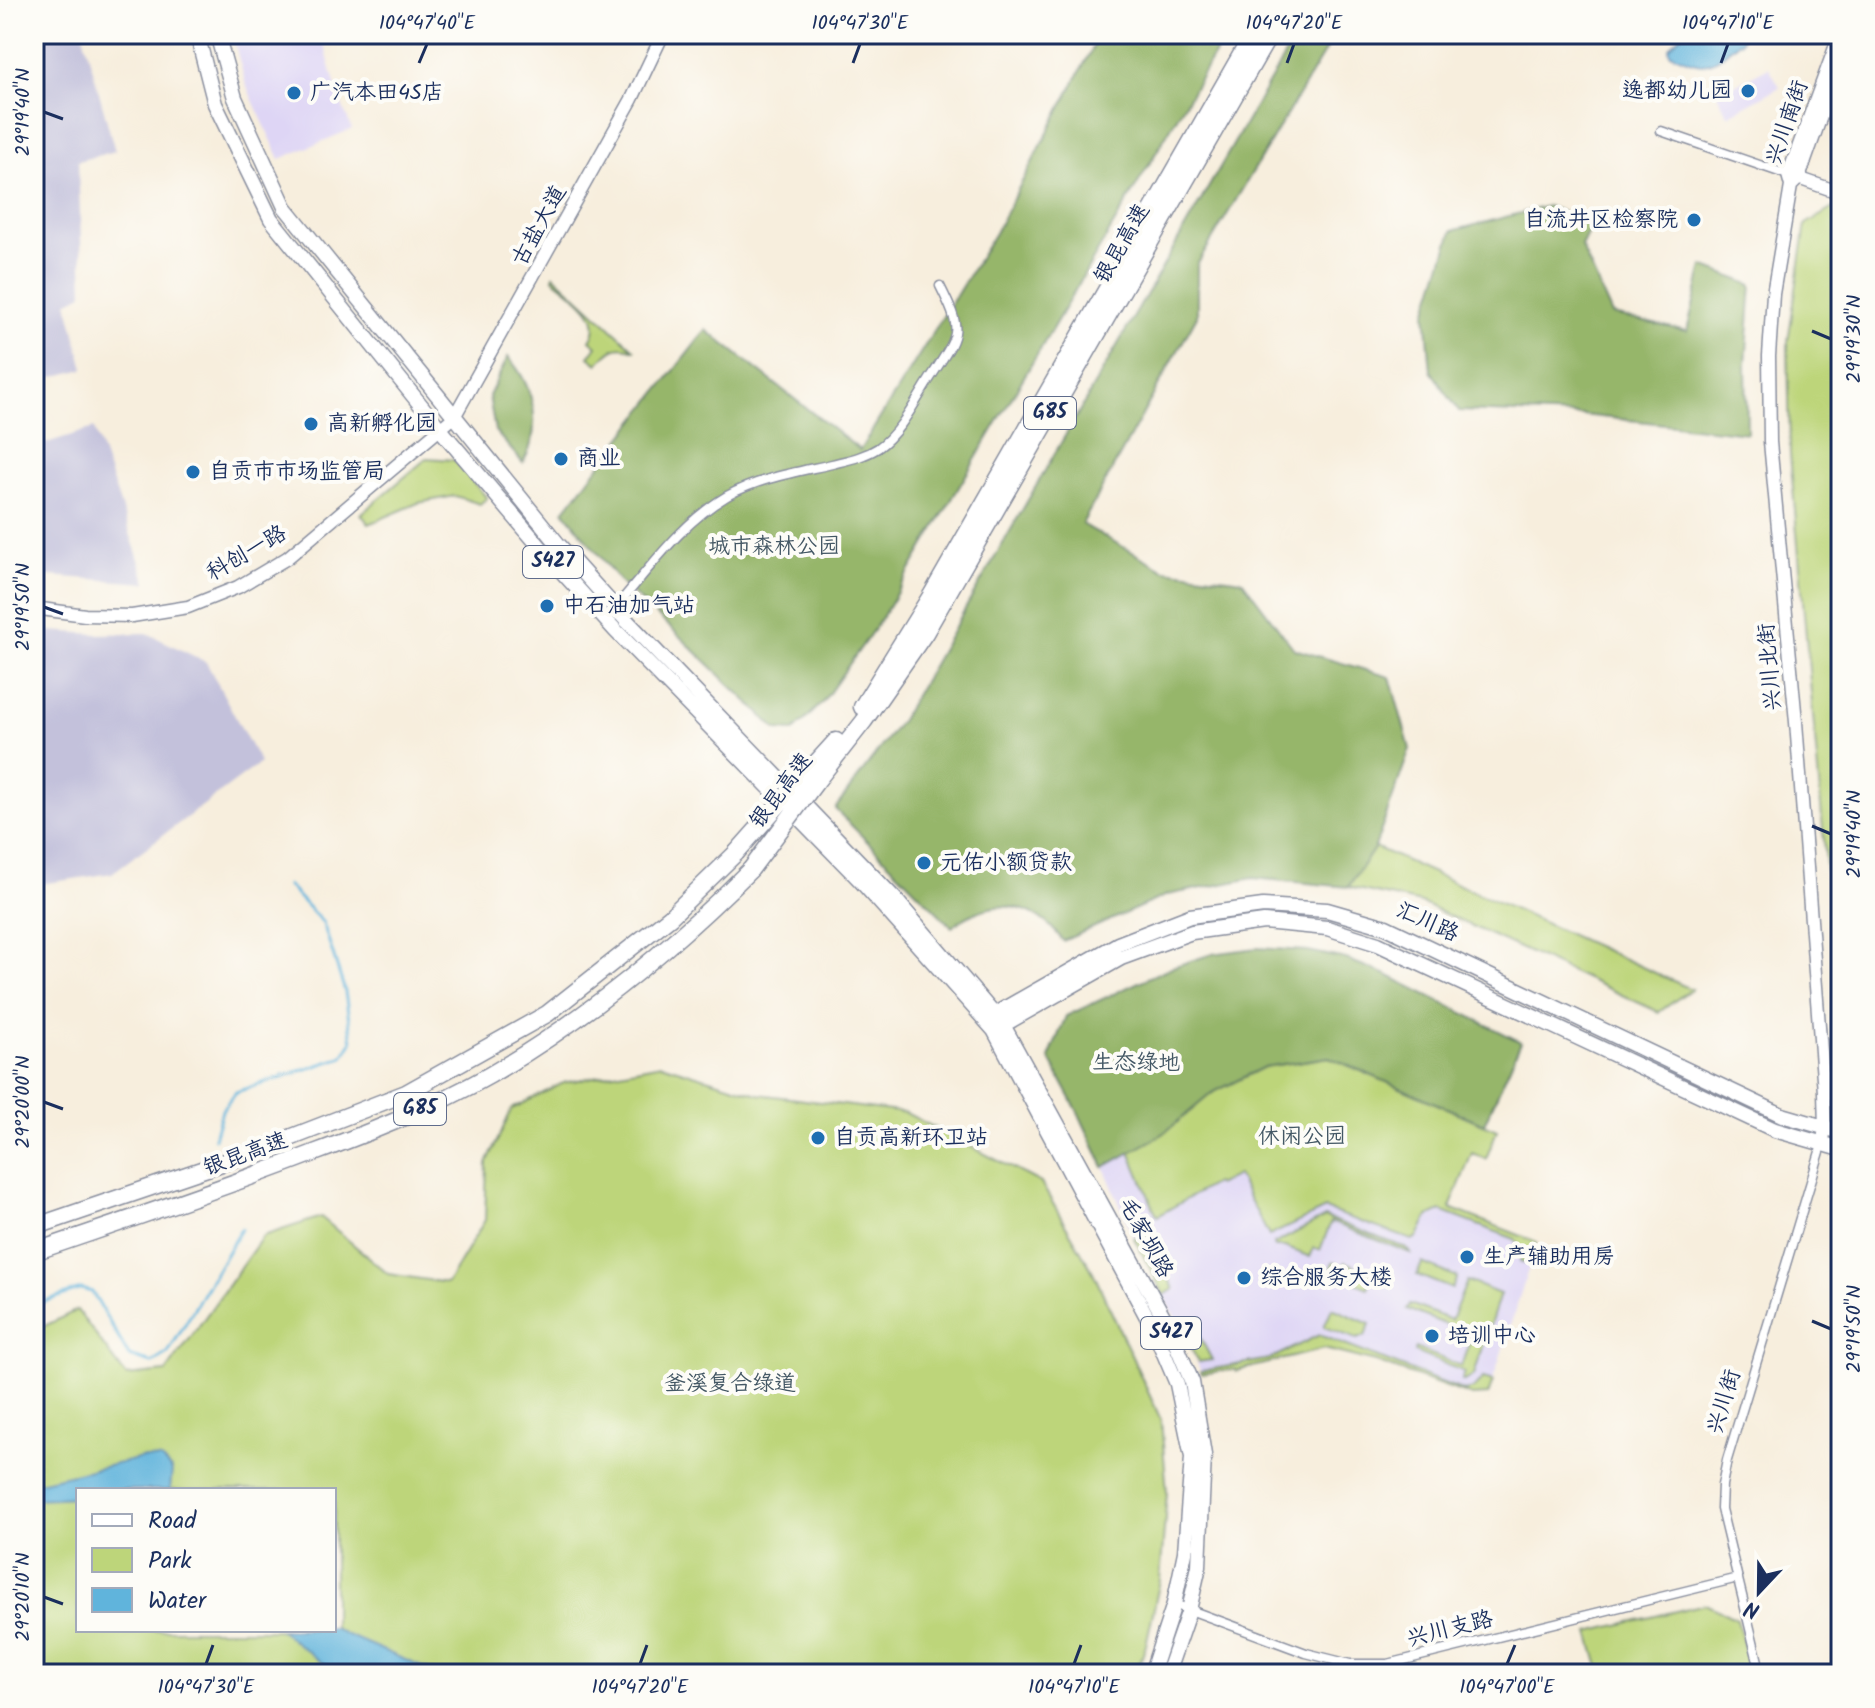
<svg xmlns="http://www.w3.org/2000/svg" width="1875" height="1708" viewBox="0 0 1875 1708" font-family="Kalam,'LXGW WenKai TC',sans-serif">
  <style>
    .built { fill: #ded5f5 }
    .industrial { fill: #c3c1db }
    .green { fill: #bdd57a; stroke: #6c826c; stroke-width: 2; fill-rule: evenodd }
    .forest { fill: #96b66a; stroke: #587264; stroke-width: 2 }
    .water { fill: #60b4dc; stroke: #3e729d; stroke-width: 2 }
    .lines { fill: none; stroke-linecap: round; stroke-linejoin: round }
    .stream { stroke: #60b4dc; stroke-width: 3 }
    .street-casing { stroke: #898e9e; stroke-width: 11 }
    .secondary-casing { stroke: #898e9e; stroke-width: 15 }
    .primary-casing { stroke: #898e9e; stroke-width: 17 }
    .highway-casing { stroke: #898e9e; stroke-width: 19 }
    .street { stroke: #fff; stroke-width: 8 }
    .secondary { stroke: #fff; stroke-width: 12 }
    .primary { stroke: #fff; stroke-width: 14 }
    .highway { stroke: #fff; stroke-width: 16 }
    .highway-bridge-casing { stroke: #898e9e; stroke-width: 19; stroke-linecap: butt }
    .highway-bridge { stroke: #fff; stroke-width: 16 }
    .ticks { fill: none; stroke: #1b2f5e; stroke-width: 3 }
    .poi-dot { fill: #1f6fb2; stroke: #fdfcf7; stroke-width: 3 }
    .labels { text-anchor: middle; dominant-baseline: central; stroke-width: 8; stroke-linejoin: round; paint-order: stroke }
    .shield { fill: #fdfcf7; stroke: #5f6c8c; stroke-width: 2 }
    .shield-label { font-size: 20px; font-weight: bold; fill: #1b2f5e }
    .poi-label { font-size: 22px; fill: #1b2f5e; stroke: #fdfcf7; text-anchor: start }
    .street-label { font-size: 22px; fill: #1b2f5e; stroke: #fdfcf7 }
    .park-label { font-size: 22px; fill: #445865; stroke: #fdfcf7 }
    .neatline { fill: none; stroke: #1b2f5e; stroke-width: 3 }
    .ticks-label { font-size: 20px; text-anchor: middle; fill: #1b2f5e }
  </style>
  <rect width="100%" height="100%" fill="#fdfcf7"/>
  <filter id="ink" filterUnits="userSpaceOnUse"><feTurbulence type="fractalNoise" baseFrequency=".0125" numOctaves="2"/><feDisplacementMap in="SourceGraphic" scale="16" xChannelSelector="R" yChannelSelector="G"/><feConvolveMatrix kernelMatrix="1 2 1 2 8 2 1 2 1" color-interpolation-filters="sRGB"/></filter>
  <filter id="wash" filterUnits="userSpaceOnUse"><feTurbulence type="fractalNoise" baseFrequency=".006" numOctaves="4" result="noise"/><feDisplacementMap in="SourceGraphic" scale="32" xChannelSelector="R" yChannelSelector="G"/><feGaussianBlur stdDeviation="1.8" result="paint"/><feColorMatrix in="noise" values="0 0 0 0 0 0 0 0 0 0 0 0 0 0 0 0 0 1.4 0 .05"/><feComposite in="paint" operator="in"/></filter>
  <g filter="url(#wash)">
    <rect width="100%" height="100%" fill="#f7eedd"/>
    <path class="built" d="M232,34H321L340,101L352,129L280,159L246,85Z
      M1769,67L1780,87L1728,115L1717,94Z
      M1497,1130L1486,1159L1472,1153L1450,1207L1537,1242L1488,1395L1472,1396L1376,1362L1324,1349L1236,1371L1235,1369L1202,1374L1181,1328L1133,1236L1104,1167L1163,1134Z"/>
    <path class="industrial" d="M34,34H83L115,151L78,161L83,294L67,302L84,369L34,382Z
      M94,428L147,583L34,575V447Z
      M34,630L97,634L147,633L206,662L260,763L112,873L34,885Z"/>
    <path class="green" d="M1833,208L1841,211V1034L1790,454L1788,341L1806,224Z
      M554,275L635,350C617,343 610,349 598,364L589,357L597,346L590,340C608,314 570,293 553,278Z
      M427,458L454,460L487,498L480,504L455,496L418,503L369,524L361,514Z
      M1375,847L1691,989L1659,1012L1421,903L1348,887Z
      M1329,1057L1497,1130L1486,1159L1472,1153L1450,1208L1537,1242L1530,1264L1520,1261L1521,1250L1515,1239L1441,1211L1428,1217L1418,1237L1412,1240L1325,1209L1269,1236L1237,1175L1217,1185L1215,1183L1157,1216L1130,1152L1163,1134L1212,1093L1264,1067Z
      M661,1064L758,1094L906,1113L1041,1183L1093,1272L1161,1420L1167,1492L1160,1580L1146,1645L1136,1674H34V1331L77,1310L126,1376L166,1372L263,1236L321,1217L388,1274L447,1283L485,1220L487,1163L512,1109L563,1083ZM78,1490H334V1630H78Z
      M1325,1217L1406,1248L1410,1253L1331,1222L1320,1250L1314,1248L1310,1257L1285,1247H1275L1274,1244Z
      M1145,1233L1174,1289L1164,1295L1134,1238Z
      M1333,1262L1343,1266L1345,1262L1373,1274L1368,1288L1329,1272Z
      M1422,1263L1457,1277L1452,1289L1417,1275Z
      M1467,1281L1500,1294L1474,1375L1465,1381H1462L1465,1372L1415,1352L1416,1348L1461,1366L1472,1335L1407,1309L1410,1304L1451,1320Z
      M1332,1308L1370,1324L1365,1336L1357,1339L1324,1327Z
      M1192,1322L1212,1360L1198,1362L1181,1328Z
      M1319,1335L1464,1391L1473,1389L1483,1378L1493,1381L1488,1395L1472,1396L1376,1362L1324,1349L1236,1371L1235,1369L1202,1374L1201,1371L1270,1359Z
      M1705,1604L1737,1619L1751,1674H1601L1589,1632Z"/>
    <path class="forest" d="M1100,34H1226L883,616L822,703L794,731L777,730L671,628L622,584L564,511L706,330L860,450L995,233Z
      M1297,34H1335L1197,265V316L1082,524L1165,570L1242,580L1294,649L1390,677L1410,749L1375,847L1348,887L1253,878L1167,895L1063,941C1033,900 992,896 952,927L835,809L901,720Z
      M1547,206L1592,224L1581,246L1612,315L1687,331L1703,266L1752,285L1746,364L1747,433L1582,415L1459,411L1431,371L1426,313L1452,231Z
      M508,357C535,387 543,428 523,463L495,431L489,396Z
      M1257,948L1308,951L1346,959L1387,975L1521,1042L1484,1124L1329,1057L1264,1067L1212,1093L1163,1134L1104,1167L1077,1110L1049,1058L1066,1016L1169,968L1212,954Z"/>
    <path class="water" d="M1682,34H1743L1741,41C1731,46 1728,51 1720,57C1704,71 1687,60 1670,53L1669,48Z
      M142,1458L161,1459L172,1470L170,1490H78V1497L34,1499V1483Z
      M334,1628L347,1635L438,1674H341L318,1660L280,1630Z"/>
    <g class="lines">
      <path class="stream" d="M214,1138L222,1110L236,1092L343,1057L352,1042L345,992L323,923L287,885
        M34,1305L81,1289L92,1292L129,1356L152,1363L168,1353L241,1229"/>
    </g>
  </g>
  <g filter="url(#ink)">
    <g class="lines">
      <g class="street-casing">
        <path id="street" d="M1661,131L1788,175
          M615,608C650,568 681,523 727,496C759,478 797,472 832,464C848,460 864,457 878,448C902,431 917,398 933,374C960,332 963,332 940,286
          M1174,1604L1306,1653L1350,1664H1388L1738,1578
          M1761,1674L1721,1509L1722,1485L1727,1460L1822,1145"/>
      </g>
      <g class="secondary-casing">
        <path id="secondary" d="M1795,177L1841,193
          M1791,186L1799,178L1841,60
          M34,608L85,615L132,616L188,607L238,587L287,558L454,417L632,99L663,34
          M1822,1145L1825,1129L1824,1092L1796,722L1770,442L1769,356L1773,294L1791,186L1788,175L1840,34"/>
      </g>
      <g class="primary-casing">
        <path id="primary" d="M197,34L215,104L271,219L440,429L546,554L615,630L860,880L994,1030L1154,1330L1177,1384L1192,1457L1185,1552L1174,1604L1151,1674
          M217,34L235,98L285,207L558,544L628,622L895,899L1003,1025L1168,1325L1192,1382L1204,1455L1199,1566L1189,1610L1167,1674
          M990,1017L1118,944L1190,916L1263,906L1327,910L1386,927L1782,1115L1841,1132
          M996,1029L1121,958L1192,932L1264,922L1327,928L1378,944L1775,1130L1841,1149"/>
      </g>
      <g class="highway-casing">
        <path id="highway" d="M862,707L932,594L1253,34
          M806,774L836,741
          M816,782L864,721L925,633L1270,34
          M34,1227L251,1153L406,1093L547,1014L670,917L736,853
          M34,1252C127,1220 221,1189 314,1153C373,1131 434,1107 490,1075C586,1019 673,947 751,869"/>
      </g>
      <use href="#street" class="street"/>
      <use href="#secondary" class="secondary"/>
      <use href="#primary" class="primary"/>
      <use href="#highway" class="highway"/>
      <g class="highway-bridge-casing">
        <path id="highway-bridge" d="M736,853L806,774
          M751,869L816,782"/>
      </g>
      <use href="#highway-bridge" class="highway-bridge"/>
    </g>
  </g>
  <path class="ticks" d="M419,63L427,44M853,63L860,44M1287,63L1294,44M1721,63L1728,44M44,112L63,119M1812,331L1831,339M44,607L63,614M1812,826L1831,834M44,1102L63,1109M1812,1321L1831,1329M44,1597L63,1604M206,1664L213,1645M640,1664L647,1645M1074,1664L1081,1645M1507,1664L1515,1645"/>
  <g class="poi-dot">
    <circle cx="1748" cy="91" r="8"/>
    <circle cx="294" cy="93" r="8"/>
    <circle cx="1694" cy="220" r="8"/>
    <circle cx="311" cy="424" r="8"/>
    <circle cx="561" cy="459" r="8"/>
    <circle cx="193" cy="472" r="8"/>
    <circle cx="547" cy="606" r="8"/>
    <circle cx="924" cy="863" r="8"/>
    <circle cx="818" cy="1138" r="8"/>
    <circle cx="1467" cy="1257" r="8"/>
    <circle cx="1244" cy="1278" r="8"/>
    <circle cx="1432" cy="1336" r="8"/>
  </g>
  <g class="labels">
    <g class="shield">
      <rect x="1024" y="397" width="52" height="32" rx="6"/>
      <rect x="523" y="546" width="60" height="32" rx="6"/>
      <rect x="394" y="1093" width="52" height="32" rx="6"/>
      <rect x="1141" y="1317" width="60" height="32" rx="6"/>
    </g>
    <g class="shield-label">
      <text x="1050" y="413">G85</text>
      <text x="553" y="562">S427</text>
      <text x="420" y="1109">G85</text>
      <text x="1171" y="1333">S427</text>
    </g>
    <g class="poi-label">
      <text x="1732" y="91" text-anchor="end">逸都幼儿园</text>
      <text x="310" y="93">广汽本田4S店</text>
      <text x="1678" y="220" text-anchor="end">自流井区检察院</text>
      <text x="327" y="424">高新孵化园</text>
      <text x="577" y="459">商业</text>
      <text x="209" y="472">自贡市市场监管局</text>
      <text x="563" y="606">中石油加气站</text>
      <text x="940" y="863">元佑小额贷款</text>
      <text x="834" y="1138">自贡高新环卫站</text>
      <text x="1483" y="1257">生产辅助用房</text>
      <text x="1260" y="1278">综合服务大楼</text>
      <text x="1448" y="1336">培训中心</text>
    </g>
    <g class="street-label">
      <text transform="translate(1788 123) rotate(-71)">兴川南街</text>
      <text transform="translate(540 226) rotate(-61)">古盐大道</text>
      <text transform="translate(1123 244) rotate(-60)">银昆高速</text>
      <text transform="translate(247 554) rotate(-30)">科创一路</text>
      <text transform="translate(1771 667) rotate(-95)">兴川北街</text>
      <text transform="translate(782 791) rotate(-53)">银昆高速</text>
      <text transform="translate(1427 923) rotate(24)">汇川路</text>
      <text transform="translate(246 1155) rotate(-20)">银昆高速</text>
      <text transform="translate(1145 1238) rotate(61)">毛家坝路</text>
      <text transform="translate(1725 1402) rotate(-73)">兴川街</text>
      <text transform="translate(1450 1630) rotate(-14)">兴川支路</text>
    </g>
    <g class="park-label">
      <text x="774" y="547">城市森林公园</text>
      <text x="1136" y="1063">生态绿地</text>
      <text x="1302" y="1137">休闲公园</text>
      <text x="730" y="1384">釜溪复合绿道</text>
    </g>
  </g>
  <rect width="1875" height="1708" fill="none" stroke="#fdfcf7" stroke-width="88"/>
  <rect x="76" y="1488" width="260" height="144" fill="#fdfcf7" stroke="#a3aaba" stroke-width="2"/>
  <rect x="92" y="1514" width="40" height="12" fill="#ffffff" stroke="#a3aaba" stroke-width="2"/>
  <text x="148" y="1528" font-size="24" fill="#1b2f5e">Road</text>
  <rect x="92" y="1548" width="40" height="24" fill="#bdd57a" stroke="#a3aaba" stroke-width="2"/>
  <text x="148" y="1568" font-size="24" fill="#1b2f5e">Park</text>
  <rect x="92" y="1588" width="40" height="24" fill="#60b4dc" stroke="#a3aaba" stroke-width="2"/>
  <text x="148" y="1608" font-size="24" fill="#1b2f5e">Water</text>
  <g transform="translate(1759 1592) rotate(202)" stroke="#fdfcf7" stroke-width="6" paint-order="stroke">
  <path d="M0-6L14 30L0 20L-14 30Z" fill="#1b2f5e"/>
  <text y="-12" font-size="22" font-weight="bold" text-anchor="middle" fill="#1b2f5e">N</text>
  </g>
  <rect x="44" y="44" width="1787" height="1620" class="neatline"/>
  <g class="ticks-label">
    <text x="427" y="29">104°47'40"E</text>
    <text x="860" y="29">104°47'30"E</text>
    <text x="1294" y="29">104°47'20"E</text>
    <text x="1728" y="29">104°47'10"E</text>
    <text transform="translate(22 112) rotate(-90)" y="7">29°19'40"N</text>
    <text transform="translate(1853 339) rotate(-90)" y="7">29°19'30"N</text>
    <text transform="translate(22 607) rotate(-90)" y="7">29°19'50"N</text>
    <text transform="translate(1853 834) rotate(-90)" y="7">29°19'40"N</text>
    <text transform="translate(22 1102) rotate(-90)" y="7">29°20'00"N</text>
    <text transform="translate(1853 1329) rotate(-90)" y="7">29°19'50"N</text>
    <text transform="translate(22 1597) rotate(-90)" y="7">29°20'10"N</text>
    <text x="206" y="1693">104°47'30"E</text>
    <text x="640" y="1693">104°47'20"E</text>
    <text x="1074" y="1693">104°47'10"E</text>
    <text x="1507" y="1693">104°47'00"E</text>
  </g>
</svg>
